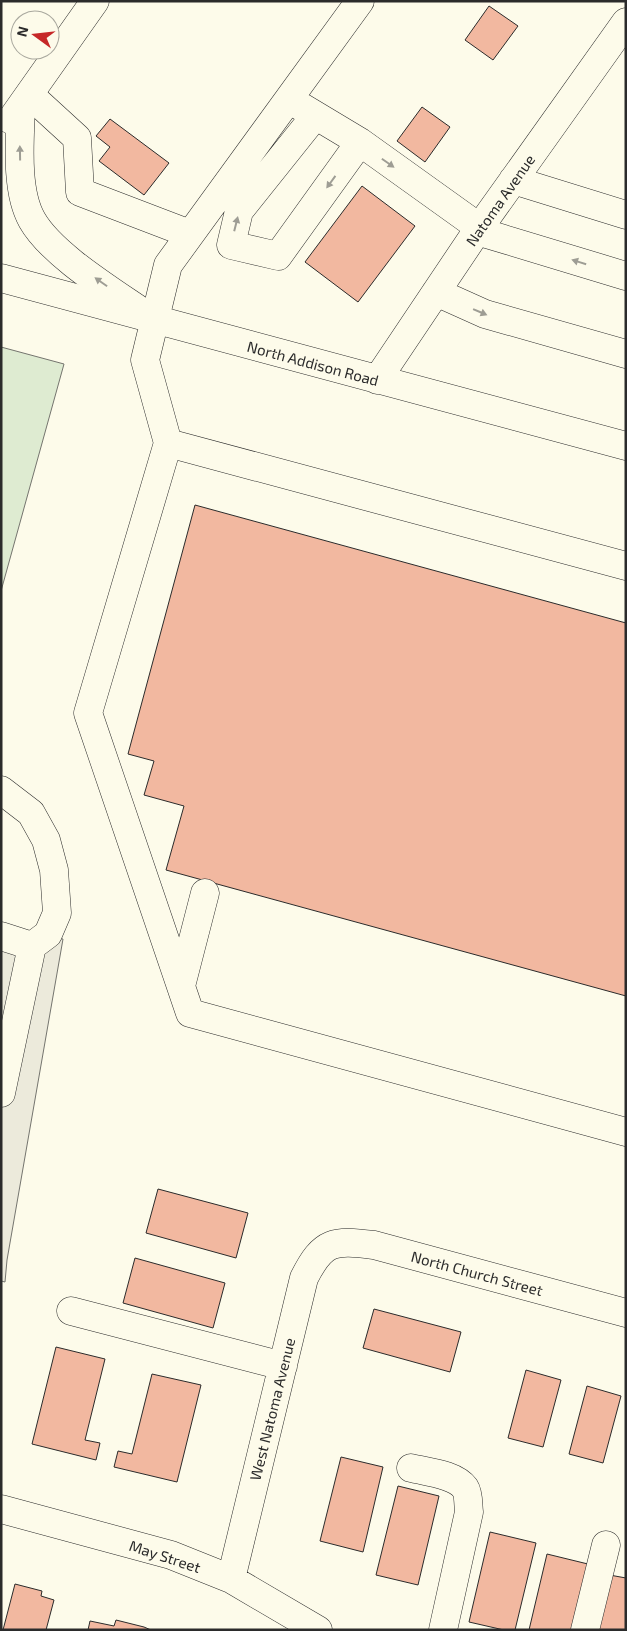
<svg xmlns="http://www.w3.org/2000/svg" width="627" height="1631" viewBox="0 0 627 1631" font-family="'Exo 2',sans-serif">
  <style>
    .green { fill: #deebd1; stroke: #74746e }
    .parking { fill: #eceadb; stroke: #74746e }
    .building { fill: #f2b8a0; stroke: #2b2b2b }
    .lines { fill: none; stroke-linecap: round; stroke-linejoin: round }
    .minor-casing { stroke: #2b2b2b; stroke-width: 29 }
    .major-casing { stroke: #2b2b2b; stroke-width: 29 }
    .minor { stroke: #fdfbea; stroke-width: 28 }
    .major { stroke: #fdfbea; stroke-width: 28 }
    .oneway { fill: #9e9d94 }
    .labels { text-anchor: middle; dominant-baseline: central; stroke-width: 4; stroke-linejoin: round; paint-order: stroke }
    .street-label { font-size: 15px; fill: #2b2b2b; stroke: #fdfbea }
  </style>
  <rect width="100%" height="100%" fill="#fdfbea"/>
  <path class="green" d="M1,347L64,364L1,591Z"/>
  <path class="parking" d="M1,925L63,939L7,1260L5,1282L1,1281Z"/>
  <path class="building" d="M489,6L518,26L493,60L465,40Z
    M422,107L450,127L425,162L397,141Z
    M110,119L169,163L144,195L99,161L110,147L96,136Z
    M362,186L415,226L358,302L305,262Z
    M195,505L626,623V996L166,870L184,806L144,795L154,761L128,754Z
    M158,1189L248,1213L236,1258L146,1233Z
    M135,1258L225,1283L213,1328L123,1303Z
    M374,1309L461,1332L450,1372L363,1348Z
    M56,1347L105,1359L85,1440L100,1443L96,1460L32,1444Z
    M526,1370L561,1380L543,1447L508,1438Z
    M152,1374L201,1385L177,1482L114,1467L118,1451L132,1454Z
    M587,1386L621,1396L603,1463L569,1454Z
    M341,1457L383,1467L363,1552L320,1541Z
    M398,1486L439,1496L418,1585L376,1575Z
    M490,1532L536,1543L515,1630H504L469,1622Z
    M547,1554L592,1565L577,1630H529Z
    M604,1574L626,1578V1630H591Z
    M15,1584L42,1591L41,1596L54,1600L46,1630H3Z
    M116,1620L144,1627L151,1630H88L90,1621L114,1626Z"/>
  <g class="lines">
    <g class="minor-casing">
      <path id="minor" d="M360,1L168,265L145,360L168,443L88,713L190,1013L626,1132
        M30,95L77,138L80,192L190,234
        M300,106L360,142L480,228
        M315,116L239,211L231,245L278,256L360,142
        M513,180L626,215
        M477,231L626,276
        M1,278L626,446
        M436,292L485,314L626,354
        M377,380L477,231L626,22
        M168,443L626,566
        M1,790L31,813L46,840L54,870L57,913L48,934L32,946
        M1,936L32,946L1,1093
        M181,986L205,893
        M71,1311L283,1366
        M411,1468C427,1472 455,1474 465,1488C469,1494 468,1505 469,1512L443,1630
        M1,1509L171,1555L231,1579L318,1630
        M231,1579L304,1278C323,1240 334,1240 374,1245L626,1313
        M585,1630L606,1545"/>
    </g>
    <g class="major-casing">
      <path id="major" d="M21,106C20,139 15,190 32,220C53,257 119,295 155,321
        M11,120L95,1"/>
    </g>
    <use href="#minor" class="minor"/>
    <use href="#major" class="major"/>
  </g>
  <defs><path id="oneway-solid" d="M-6-.8H1V-3.2L6.5 0L1 3.2V.8H-6Z" transform="scale(1.25)"/></defs>
  <g class="oneway">
    <use href="#oneway-solid" transform="translate(20 153) rotate(-91)"/>
    <use href="#oneway-solid" transform="translate(388 163) rotate(35)"/>
    <use href="#oneway-solid" transform="translate(331 182) rotate(126)"/>
    <use href="#oneway-solid" transform="translate(236 224) rotate(-76)"/>
    <use href="#oneway-solid" transform="translate(579 262) rotate(-163)"/>
    <use href="#oneway-solid" transform="translate(101 282) rotate(-145)"/>
    <use href="#oneway-solid" transform="translate(480 312) rotate(23)"/>
  </g>
  <g class="labels">
    <g class="street-label">
      <text transform="translate(500 200) rotate(-55)">Natoma Avenue</text>
      <text transform="translate(313 363) rotate(15)">North Addison Road</text>
      <text transform="translate(477 1273) rotate(15)">North Church Street</text>
      <text transform="translate(272 1409) rotate(-76)">West Natoma Avenue</text>
      <text transform="translate(165 1556) rotate(18)">May Street</text>
    </g>
  </g>
  <rect width="627" height="1631" fill="none" stroke="#2b2b2b" stroke-width="5"/>
  <g transform="translate(35 35) rotate(285)"><circle r="24" fill="#fdfbea" stroke="#a9a89e"/>
  <path d="M0-4L9 19L0 12L-9 19Z" fill="#c62828"/>
  <text y="-8" font-size="14" font-weight="bold" text-anchor="middle" fill="#2b2b2b">N</text>
  </g>
</svg>
